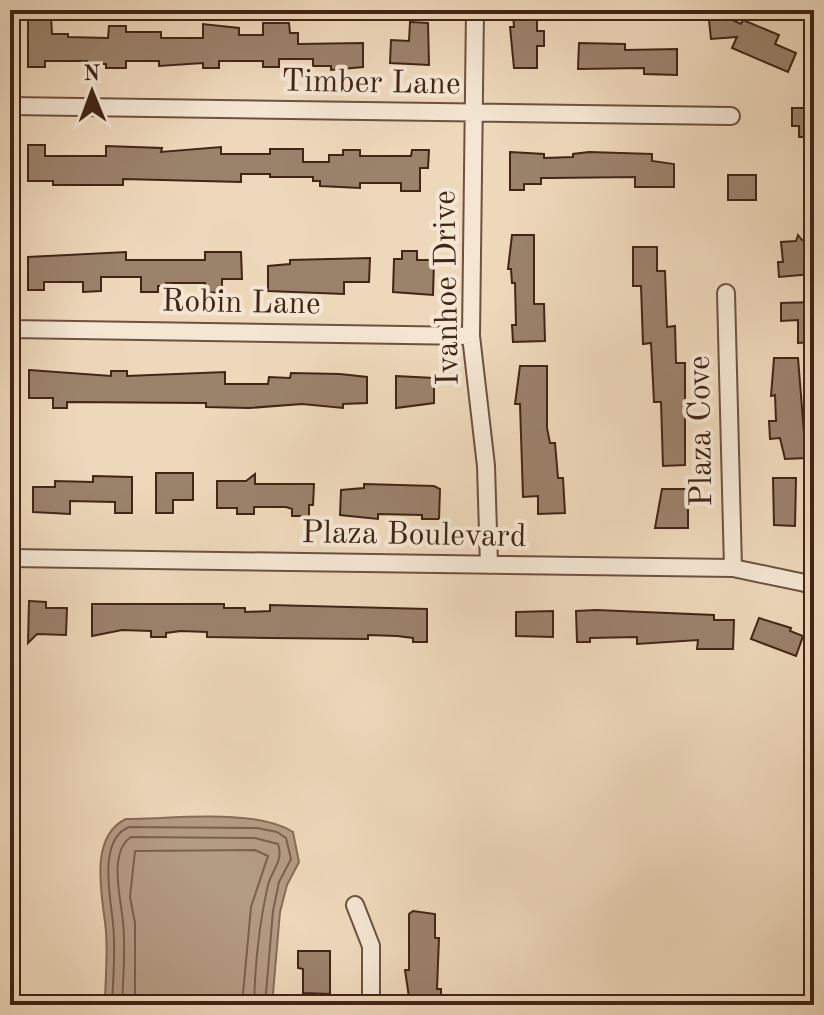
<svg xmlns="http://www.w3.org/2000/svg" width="824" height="1015" viewBox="0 0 824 1015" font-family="'Old Standard TT',serif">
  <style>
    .water { fill: #b49b83; stroke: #866c57; stroke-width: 2 }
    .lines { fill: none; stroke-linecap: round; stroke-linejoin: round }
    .shore { stroke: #7b604c; stroke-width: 2 }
    .building { fill: #9b826b; stroke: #422515; stroke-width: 2 }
    .minor-casing { stroke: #6d523e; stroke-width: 20 }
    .minor { stroke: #f4e6d3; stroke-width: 16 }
    .labels { text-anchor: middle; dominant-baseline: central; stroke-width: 8; stroke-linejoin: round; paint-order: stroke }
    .street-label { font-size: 32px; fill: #422515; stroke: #f4e6d3 }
  </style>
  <rect width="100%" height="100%" fill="#eed8bb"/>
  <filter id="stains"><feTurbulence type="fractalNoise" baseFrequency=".0025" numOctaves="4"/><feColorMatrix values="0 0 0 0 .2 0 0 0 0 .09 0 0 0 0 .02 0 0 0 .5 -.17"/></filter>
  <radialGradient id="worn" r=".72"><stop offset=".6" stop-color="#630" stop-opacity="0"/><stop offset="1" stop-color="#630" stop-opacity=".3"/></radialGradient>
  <path class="water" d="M126,819C171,819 256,808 293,832L299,862L287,885L280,912L272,1005H105C105,978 109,949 105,922C101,890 90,836 126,819Z"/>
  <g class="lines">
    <path class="shore" d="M112,1005C113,979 116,950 113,924C111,898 97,840 129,827L257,828L277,832L286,838L291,859L279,882L273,911L265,1005
      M122,1005C123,978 126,949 123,922C121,899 108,852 131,837L255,838L278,844C284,860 272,870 268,885C259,924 255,965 254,1005
      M135,1005V923L130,897L135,851L255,850L268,856L251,907L242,1005"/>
  </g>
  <path class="building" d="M537,14V31H544V46H537V68H514L510,27H514L513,15Z
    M28,16H51L52,34H68V37L108,38L109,26H126V32H161V38H203V24L239,28V35H263V23H289L290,33H298V44L363,43V67L331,70V66H313V59H279V67H263V61H219V68H203V63L159,66V61H126V68H106V64H87V61H45V67H28Z
    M728,18L741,24L743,20L779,35L775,44L796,53L788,72L732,48L737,37L711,39L709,20Z
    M410,22L428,23L429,65L390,63L391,40L409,41Z
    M579,43L625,44V50L677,49V75L644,74V68L578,69Z
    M792,108H814V137H799V126H792Z
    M28,145H45V156H106V146L162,148L161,152L221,147V154H270V149H303V162H329V155H343V150H360V156H411L412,150H429L428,168H420V191H401V183H360V188L320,186V181H313V177H270V174H241V182L123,179V185H53V181H28Z
    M510,152L544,154V158L573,157V154L589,152L652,154V161L674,164V187H635V177L551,178H541V184H524V190H510Z
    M728,175H756V200H728Z
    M512,235H534V304H544L545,341L513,342L512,325H516L515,283H512L511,269H508Z
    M798,235L802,240L809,239L812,274L779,277L778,262H783L781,242L796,241Z
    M633,247H657V271H665L667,327L675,326L676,363H685V465L663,466L661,402H654L651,343L643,344L641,286H633Z
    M402,251H417V260H434L433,295L393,292L394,259H402Z
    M126,252V260H205V252H241L242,279H222V292L205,293V283H166V286H158V292H141V277H101V291L83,292V282H44V290H28V257Z
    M370,258L369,282H344V294L268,291V266L290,264V260Z
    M814,302V342L798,343V320L781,321V303Z
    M774,358H798L806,458L785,459L780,438L770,439L769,421H776L775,395L771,396Z
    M520,366H547V428L550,443H555L558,478H563L565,513L538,514V496L523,497L520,404H515Z
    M29,370L111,376V371H127V376L225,372V384H268L269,377L290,378L291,373L340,374L367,377V403L343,404V408L302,404L249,408L206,407V403L67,402V408H53V398H29Z
    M396,376L434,378V403L396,408Z
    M156,473H193V500H173V513H156Z
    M255,474V484H314L313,505H309V516H292V509L286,507H254V514H237V508H217V481H246Z
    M93,476L132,477V513H115V502L70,501V514L33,512V487H55V481L93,482Z
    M773,478H796L795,526L774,525Z
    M364,484L434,486L440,489L439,519H422V515L378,514V519L340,515L341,490L364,488Z
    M662,489H688V528H655Z
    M29,601L46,602V608H67L66,635L37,634L28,643Z
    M92,604H224V608H245V612L270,611V605L427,609V642H413V638L397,636L368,635V639L270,638L207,637V632L181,631L166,633V637H151V631L122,630L92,636Z
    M596,610L714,615V620H734L733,649H697L698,640L637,644V637L590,638V642H577L576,611Z
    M553,611V637L516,636V612Z
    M759,618L791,628L790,631L803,636L796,656L751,639Z
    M413,911L435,914V938H439L437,989H441V1005L410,1004L405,970H409V914Z
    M298,951H330V994L303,993V969L298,968Z"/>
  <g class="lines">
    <g class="minor-casing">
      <path id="minor" d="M475,10L471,336L486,466L489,565
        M10,106L731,116
        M726,293L733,568
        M10,329L471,336
        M10,558L733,568L805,583L814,588
        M355,905L371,946V1005"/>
    </g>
    <use href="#minor" class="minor"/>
  </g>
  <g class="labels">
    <g class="street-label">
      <text transform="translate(371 84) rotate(1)">Timber Lane</text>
      <text transform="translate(448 288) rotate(-91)">Ivanhoe Drive</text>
      <text transform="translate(241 304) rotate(1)">Robin Lane</text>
      <text transform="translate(702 431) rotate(-91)">Plaza Cove</text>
      <text transform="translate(414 536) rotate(1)">Plaza Boulevard</text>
    </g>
  </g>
  <rect width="824" height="1015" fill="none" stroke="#eed8bb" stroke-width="40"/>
  <rect x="12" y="12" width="800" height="991" fill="none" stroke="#422515" stroke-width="4"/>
  <rect x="20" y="20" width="784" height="975" fill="none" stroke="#422515" stroke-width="2"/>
  <g transform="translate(92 92) rotate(359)" stroke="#f4e6d3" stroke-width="6" paint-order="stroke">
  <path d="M0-6L14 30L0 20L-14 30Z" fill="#422515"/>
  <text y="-12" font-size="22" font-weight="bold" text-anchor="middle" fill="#422515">N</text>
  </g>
  <rect width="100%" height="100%" filter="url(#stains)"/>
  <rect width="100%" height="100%" fill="url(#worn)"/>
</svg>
